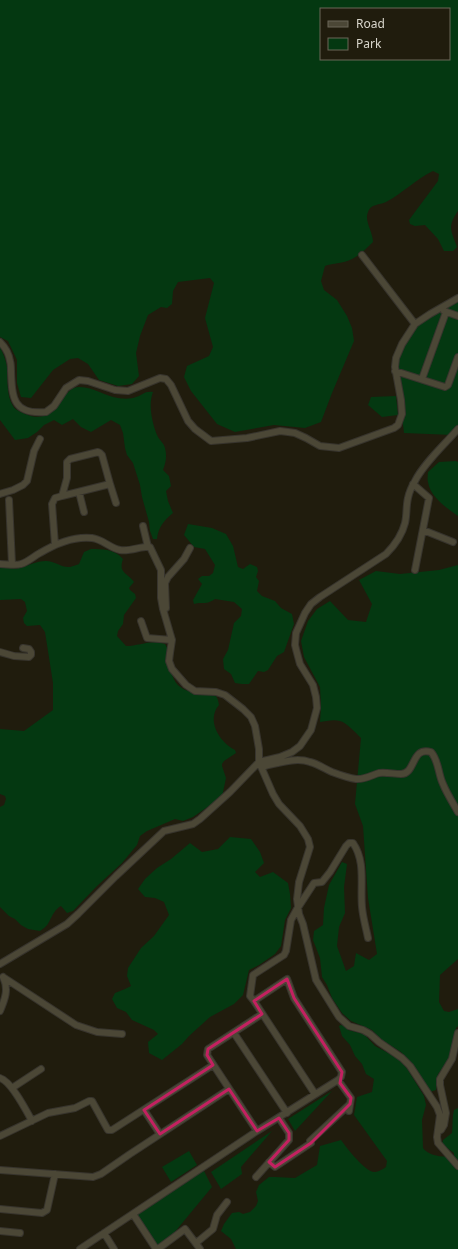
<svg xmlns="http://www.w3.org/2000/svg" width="458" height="1249" viewBox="0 0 458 1249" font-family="'Noto Sans',sans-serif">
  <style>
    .green { fill: #043811; fill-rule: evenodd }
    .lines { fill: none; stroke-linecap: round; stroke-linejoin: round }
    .street-casing { stroke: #37342d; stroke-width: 8 }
    .street { stroke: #4b4736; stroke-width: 6 }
    .marked { fill: none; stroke: #c32161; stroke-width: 3; stroke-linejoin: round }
  </style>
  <rect width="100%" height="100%" fill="#201c0d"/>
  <path class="green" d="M0,0H458V211C447,227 451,230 457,247L453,251H444L438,239L425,225L415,226L410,224L409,220L438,181L439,174L433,171C416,179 403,193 386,202C380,205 370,204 368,212C364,221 373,232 373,242C366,249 355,260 344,262C337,264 333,263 325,266L321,281L324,290L337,300L347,316L352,328L354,341L332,393L321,422L305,428L274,425L235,432L217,424L191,391L184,377L187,366L209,356L213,347L205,318L214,283L210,278L178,282L173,291L172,304L167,308L161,307L148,315L140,336L136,353L139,376L132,384L118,386L99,380L88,364L78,358L70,359L53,370L31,398L21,397L17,383V360L8,341L0,337ZM321,9H449V59H321Z
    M458,299V429L453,435L404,433L399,391L397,363L406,339L419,323Z
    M0,347C3,353 6,360 7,367C8,379 6,395 13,406C15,410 21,412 25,414C59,428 59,386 80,387C93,387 105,396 118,398C123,399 132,399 136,397C144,395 143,391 153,392C148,405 152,422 157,435C159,440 164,443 165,448C167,456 166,462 163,470L169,476L171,486L166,491L168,501L173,513C164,520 158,528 157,539H153L150,531L149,522L142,497L140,485L133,463L127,455L125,448L123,433L120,425L111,420L91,432L81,427L73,419L62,425L54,420L44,425L37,432L28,438L15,440L0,420Z
    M396,396L398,415L382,417L368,405L371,397Z
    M456,461L458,462V516C447,508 430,497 428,482C427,479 428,475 428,472L439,462Z
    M188,524L212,528L226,534L233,546L238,567L243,569L250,564L257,567L258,571L256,577L259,581L257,591L262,596L275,601L281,608L292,614L294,624L284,652L277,656L268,670L264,672L258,671L249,684H242L235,683L231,674L224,669L223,659L228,650L234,623L241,616L242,609L234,602L215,599C205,606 203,601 194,604L193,600L202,584L198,579L202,576H209L213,573L215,565L205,549L194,547L184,535Z
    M91,549C102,549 115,549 123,559C122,562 121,566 122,569C124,574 131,577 134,582L129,588L130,590L135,594L136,598L124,615L123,624L118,631L117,636L126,646C139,646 152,639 165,644C169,650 169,657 170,665C174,696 192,690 216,696L218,700L219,705C206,720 219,742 235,750L236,753L224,761L222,764V766L226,778L222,797L193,817L183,821L175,819L147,831L140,836L137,845L122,863L97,886L73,911L67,913L61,906C55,909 52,916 49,922C47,926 44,928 40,931L28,929L21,925L15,919L9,916L0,907V807L4,805L6,799L5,796L0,794V729L24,731L53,710V683L45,632L40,625L27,626L24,623L23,618L27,611L25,602L21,599L0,600V567C7,566 12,570 19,568C28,566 36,561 46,561C55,561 62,568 70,567C73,566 77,565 79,564L84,552Z
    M458,565V959L440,975L439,1002L444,1011L449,1012L458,1009V1026L456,1028L450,1056L447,1063L438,1074L436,1090L430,1092L412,1064L401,1052L382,1040L372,1030L351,1021L342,1013L332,998L327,985L322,977L320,958L313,940L314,931L323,925L324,908L329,885L342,862L347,864L344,887L345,913L339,927L337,946L346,971L354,966L356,953L369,960L377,954L368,898L363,826L355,804L361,738C356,733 347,723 340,721C334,719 326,721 320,722L321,706L320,687L304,657L301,641L308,621L317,609L330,601L348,620L366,622L372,604L359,580L376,571L400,574L439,570Z
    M230,837L251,839L260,852L264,863L255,872L260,877L273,872L288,883L290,894L291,908L285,920L281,946L275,954L259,965L249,970L243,995L234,1004L210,1017L189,1036L182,1044L162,1060L149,1053L148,1042L158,1034L154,1030L132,1020L126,1012L117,1008L112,999L115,993L125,989L131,986L127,976L128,968L141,948L154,936L169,915L164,902L155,898L145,897L138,889L145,879L157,868L171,859L190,843L202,852L218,849Z
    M341,1025L345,1026L348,1030L364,1034L375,1046L398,1058L408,1070L424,1096L426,1105L422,1120L423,1148C429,1156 444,1158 454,1156V1153L442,1144L443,1140L452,1133C453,1125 452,1118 454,1110L458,1108V1249H236L231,1239L221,1231L224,1224L232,1213L239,1212L243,1214L250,1212L256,1206L258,1201L256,1192L259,1185L269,1177H275L295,1178L317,1165L320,1146L341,1140C346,1147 366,1173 375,1172C378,1172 383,1169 386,1167L387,1161L354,1115L357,1097L372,1092L374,1079L366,1074L362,1064L355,1056L350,1045L342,1036L339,1026Z
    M332,1091L295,1131L288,1119Z
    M272,1131L241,1167L242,1174L221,1189L211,1172Z
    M189,1151L197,1165L171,1182L162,1167Z
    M203,1169L212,1187L169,1239L157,1248L136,1214Z"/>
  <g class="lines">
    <g class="street-casing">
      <path id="street" d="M362,255L415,324
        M444,311L458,316
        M0,342C5,347 9,354 10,361C11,364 11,368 11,371C12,398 13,415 46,412L54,406L66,388L79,380L88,381L115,390L128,391L160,378L166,379L171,385L188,421L195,429L211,441L247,438L280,431L288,432L295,433L306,438L320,446L339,448L394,428L398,425L402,414L401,400L395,367L396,358L402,344L415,324L430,314L458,298
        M395,371L445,387L448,385L458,357
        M422,379L446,312
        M98,452L100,453L102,455L110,484L62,496L67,478V462L70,459Z
        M110,484L116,503
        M413,484L429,498L415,570
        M79,492L84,512
        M0,494L13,490L23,485L27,481L34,451L40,439
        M9,500L12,564
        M143,526L148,547
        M423,530L453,542
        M55,545L52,504L55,498L62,496
        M0,564C7,564 15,566 21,564C28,562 34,556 40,553C55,544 74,536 92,538C102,539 110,548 120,550C130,552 144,545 150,547L161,570V598L163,609L172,640L170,653L169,661L172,669L186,685L195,691L216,692L225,695L243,709L251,717L255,726L259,749V762L273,794L279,804L300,826L308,839L310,847L299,882L297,899L299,914L303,924L316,980L339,1017L349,1026L363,1030L370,1034L379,1042L402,1058L410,1066L437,1107L440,1115L437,1137L438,1143L458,1166
        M166,608L165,583L168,577L184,559L190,548
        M141,621L147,638L172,640
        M0,652L14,656L29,657L31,655V652L29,649L23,648
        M259,762L265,766C279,763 296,757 310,762C318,764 325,769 332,772C340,775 348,778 356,779C364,780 372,775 379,773C386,772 394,774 401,774C416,774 411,746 431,752C439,761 438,774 443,784C447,794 453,803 458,812
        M0,964L67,924L78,914L116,876L164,831L193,824L200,819L230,792L259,762L280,757L292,752L300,746L311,730L317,708L316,697L313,685L300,664L297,653L295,645L296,633L305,613L311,604L320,597L386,554C395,545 402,535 405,523C407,515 406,506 408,498C409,493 412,486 415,481C424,463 445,444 458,429
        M3,977L76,1025L97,1032L122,1034
        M254,1001L250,996L253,975L284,955L286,951L291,920L297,909L314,883L322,882L330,872L346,846L349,843H353C366,862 360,885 362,907C363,918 366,928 368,938
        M0,1011C5,999 9,989 3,977
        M234,1033L287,1113
        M0,1078C11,1081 26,1110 32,1121
        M338,1080L351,1098L349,1111
        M12,1088L41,1069
        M144,1110L160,1134
        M257,1131L207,1055L208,1049L262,1014
        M438,1131L441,1130L444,1125L446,1113L440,1085V1079L452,1059L458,1033
        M0,1136L48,1113L75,1108L89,1101H92L108,1130H112L213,1065
        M269,1162L275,1167L311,1143L310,1141L350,1104
        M0,1170L93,1177L101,1174L130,1154L229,1089
        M256,1177L289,1140V1133L279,1118
        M0,1209L42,1213L47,1210L55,1174
        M133,1214L156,1249
        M0,1231L20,1233
        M104,1233L114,1249
        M196,1243L213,1229L217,1215L227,1202
        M80,1249L257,1131L338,1080L341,1077L342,1072L294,998L287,979L254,1001L315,1094
        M158,1249L185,1229L200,1249"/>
    </g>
    <use href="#street" class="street"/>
  </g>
  <path class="marked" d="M287,979L294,998L342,1072L340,1083L351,1098L350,1104L311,1143L275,1167L269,1162L289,1140V1133L279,1118L257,1131L229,1089L160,1134L144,1110L213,1065L207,1055L208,1049L262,1014L254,1001Z"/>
  <rect x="320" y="8" width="130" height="52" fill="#201c0d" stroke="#6a6659"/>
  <rect x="328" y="21" width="20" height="6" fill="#4b4736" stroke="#6a6659"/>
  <text x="356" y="28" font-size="12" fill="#d8d5cb">Road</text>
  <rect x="328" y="38" width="20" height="12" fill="#043811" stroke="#6a6659"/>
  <text x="356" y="48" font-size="12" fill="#d8d5cb">Park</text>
</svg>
